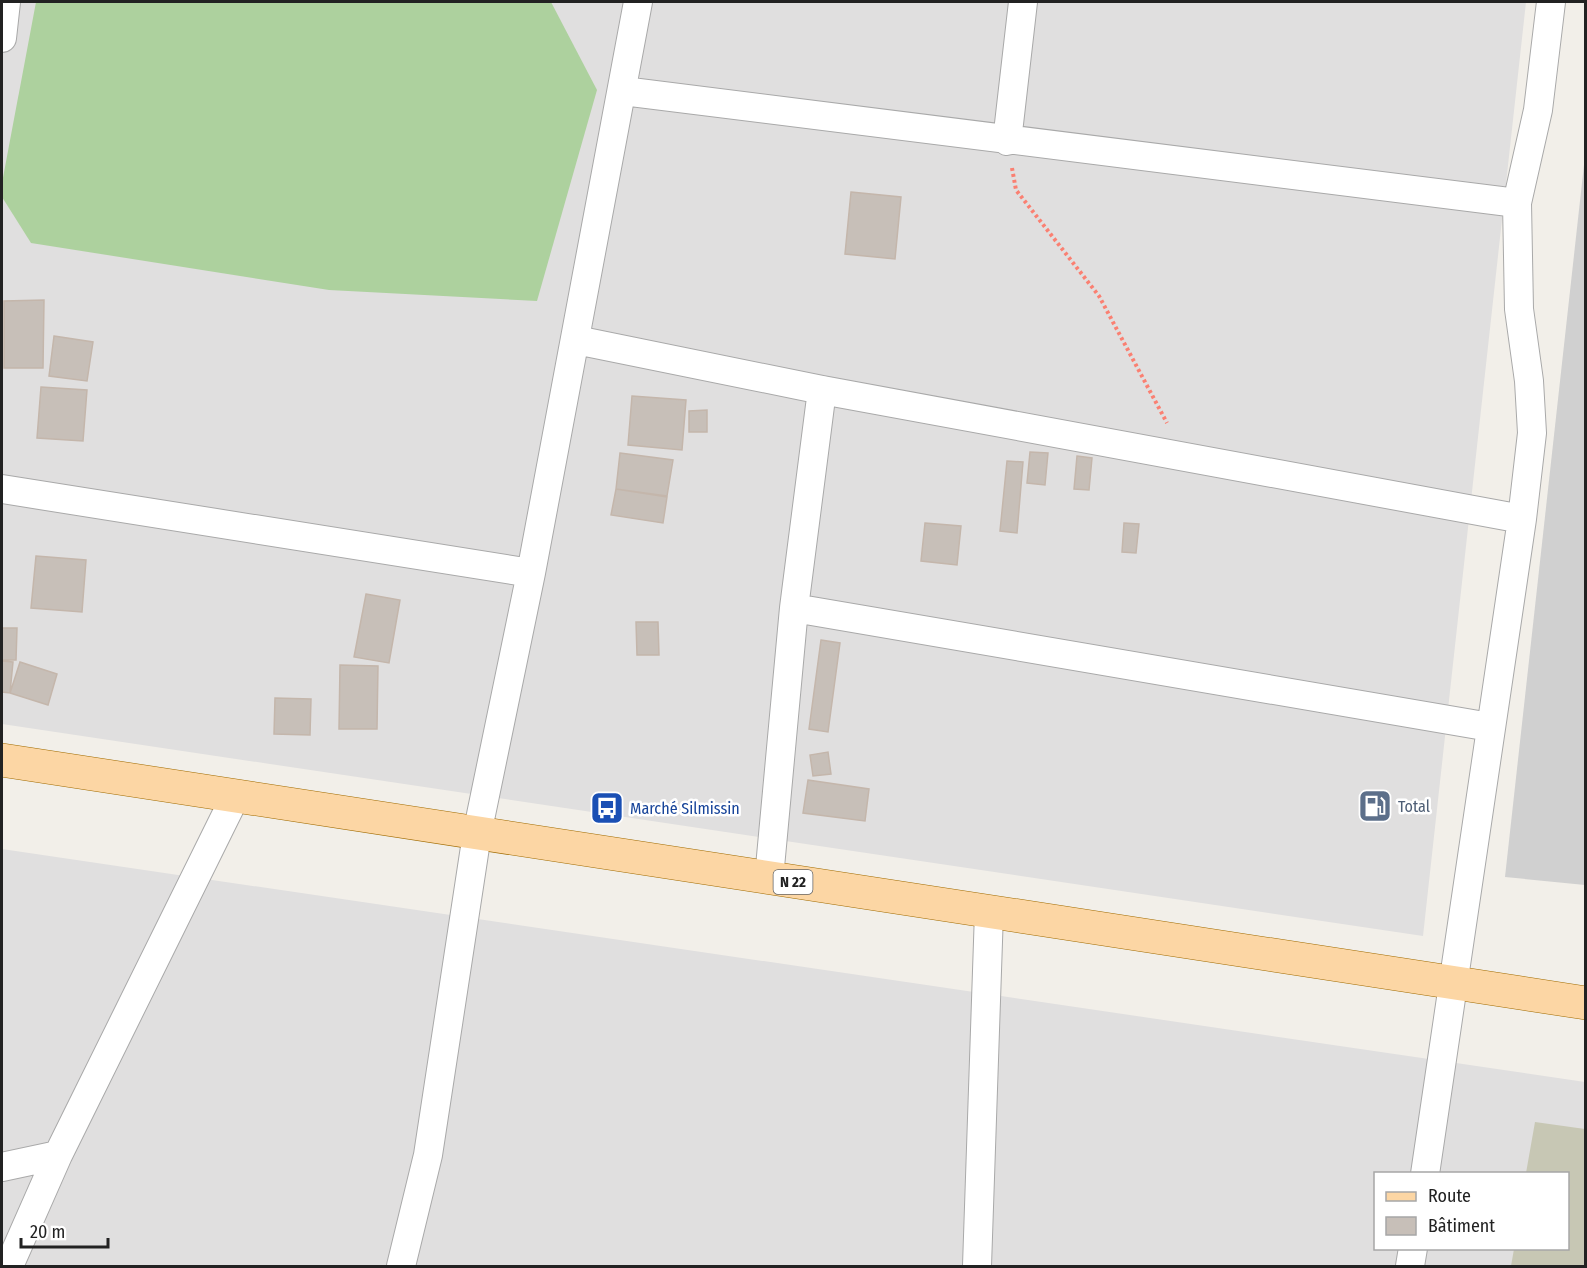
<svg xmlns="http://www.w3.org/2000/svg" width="1587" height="1268" viewBox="0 0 1587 1268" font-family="'Fira Sans Condensed',sans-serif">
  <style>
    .residential { fill: #e0dfdf; fill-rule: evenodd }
    .religious { fill: #d0d0d0 }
    .construction { fill: #c7c7b4 }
    .forest { fill: #add19e }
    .building { fill: #c7bfb8; stroke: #c4b6ab; stroke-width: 1.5 }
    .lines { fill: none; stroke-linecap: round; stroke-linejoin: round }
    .minor-casing { stroke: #a9a9a9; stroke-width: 30 }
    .primary-casing { stroke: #a06b00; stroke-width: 34 }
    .path { stroke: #fa8072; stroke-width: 4; stroke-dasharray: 3 3; stroke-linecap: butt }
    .minor { stroke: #fff; stroke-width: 28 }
    .primary { stroke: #fcd6a4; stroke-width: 33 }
    .labels { text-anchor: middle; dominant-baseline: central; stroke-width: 5; stroke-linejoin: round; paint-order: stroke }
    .shield { fill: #fff; stroke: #646464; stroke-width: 1.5 }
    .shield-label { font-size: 15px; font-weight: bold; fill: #222 }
    .service-label { font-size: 16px; fill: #4e5e75; stroke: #fff; text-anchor: start }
    .transit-label { font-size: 16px; fill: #164399; stroke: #fff; text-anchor: start }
  </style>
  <rect width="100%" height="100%" fill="#f2efe9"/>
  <path class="residential" d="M2,2H1526L1423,936L2,724Z
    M2,849L1585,1082V1266H2ZM1376,1174H1568V1248H1376Z"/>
  <path class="religious" d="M1585,156V885L1505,877Z"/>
  <path class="construction" d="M1535,1122L1585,1129V1266H1511L1514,1249L1568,1248V1174L1526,1173Z"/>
  <path class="forest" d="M36,2H551L597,90L537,301L329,290L31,243L2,197V183Z"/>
  <path class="building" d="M851,192L901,197L895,259L845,254Z
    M44,300L43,368H4V301Z
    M54,336L93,342L87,381L49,376Z
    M41,387L87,390L83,441L37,438Z
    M632,396L686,400L682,450L628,445Z
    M707,410V432H689V411Z
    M1030,452L1048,453L1045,485L1027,483Z
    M620,453L673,460L667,496L616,489Z
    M1077,456L1092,458L1089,490L1074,489Z
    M1007,461L1023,462L1017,533L1000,531Z
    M616,489L667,497L663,523L611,515Z
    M925,523L961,526L957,565L921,561Z
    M1124,523L1139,524L1136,553L1122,552Z
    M36,556L86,560L82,612L31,608Z
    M366,594L400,600L389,663L354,657Z
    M636,622H658L659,655H637Z
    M2,628H17L16,660H2Z
    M821,640L840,643L828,732L809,729Z
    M2,661L13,662L10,693L2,692Z
    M20,662L57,674L48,705L10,693Z
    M340,665L378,666L377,729H339Z
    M275,698L311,699L310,735L274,734Z
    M828,752L831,774L813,776L810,755Z
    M808,780L869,789L865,821L803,813Z"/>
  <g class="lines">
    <g class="minor-casing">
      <path id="minor" d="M2,38L6,2
        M623,91L1517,203
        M1007,141L1023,2
        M576,340L822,390L1522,519
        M2,489L531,573
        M794,608L1490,727
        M769,878L794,608L822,390
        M2,1167L58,1155
        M1425,1174L1522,519L1532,433L1529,381L1519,309L1517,203L1538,110L1551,2
        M9,1266L58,1155L235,797
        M401,1266L428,1155L477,834L531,573L638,2
        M977,1266L989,912
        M1410,1266L1413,1248"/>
    </g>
    <g class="primary-casing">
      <path id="primary" d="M2,760L1586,1003"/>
    </g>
    <path class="path" d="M1012,168L1016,190L1099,296L1167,423"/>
    <use href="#minor" class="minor"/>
    <use href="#primary" class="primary"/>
  </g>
  <defs>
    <g id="fuel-square" transform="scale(1.725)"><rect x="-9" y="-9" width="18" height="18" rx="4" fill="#5c6f8a" stroke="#fff"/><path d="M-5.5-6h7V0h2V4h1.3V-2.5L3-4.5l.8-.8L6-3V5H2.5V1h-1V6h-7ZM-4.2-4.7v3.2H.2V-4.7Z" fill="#fff"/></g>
    <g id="bus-square" transform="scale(1.725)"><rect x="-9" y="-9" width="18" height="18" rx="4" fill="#1a4fb4" stroke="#fff"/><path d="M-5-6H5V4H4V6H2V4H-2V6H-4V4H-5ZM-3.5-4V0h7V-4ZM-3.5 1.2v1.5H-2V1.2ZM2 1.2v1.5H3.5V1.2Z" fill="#fff"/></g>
  </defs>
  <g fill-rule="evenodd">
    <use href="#fuel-square" x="1375" y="806"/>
    <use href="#bus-square" x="607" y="808"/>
  </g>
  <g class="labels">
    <rect class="shield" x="773.5" y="870" width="39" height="24" rx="4.5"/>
    <g class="shield-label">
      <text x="793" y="882">N 22</text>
    </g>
    <g class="service-label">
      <text x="1398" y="806">Total</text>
    </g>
    <g class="transit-label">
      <text x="630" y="808">Marché Silmissin</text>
    </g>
  </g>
  <rect width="1587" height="1268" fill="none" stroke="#222222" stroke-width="6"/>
  <rect x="1374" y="1172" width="195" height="78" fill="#ffffff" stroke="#a7a7a7" stroke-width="1.5"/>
  <rect x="1386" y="1192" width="30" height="9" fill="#fcd6a4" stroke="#a7a7a7" stroke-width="1.5"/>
  <text x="1428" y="1202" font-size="18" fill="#222222">Route</text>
  <rect x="1386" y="1217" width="30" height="18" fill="#c7bfb8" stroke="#a7a7a7" stroke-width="1.5"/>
  <text x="1428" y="1232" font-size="18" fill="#222222">Bâtiment</text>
  <path d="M21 1238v9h87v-9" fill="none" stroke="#222222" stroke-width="3"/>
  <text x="30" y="1238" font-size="18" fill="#222222" stroke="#ffffff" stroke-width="4.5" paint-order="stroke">20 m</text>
</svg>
